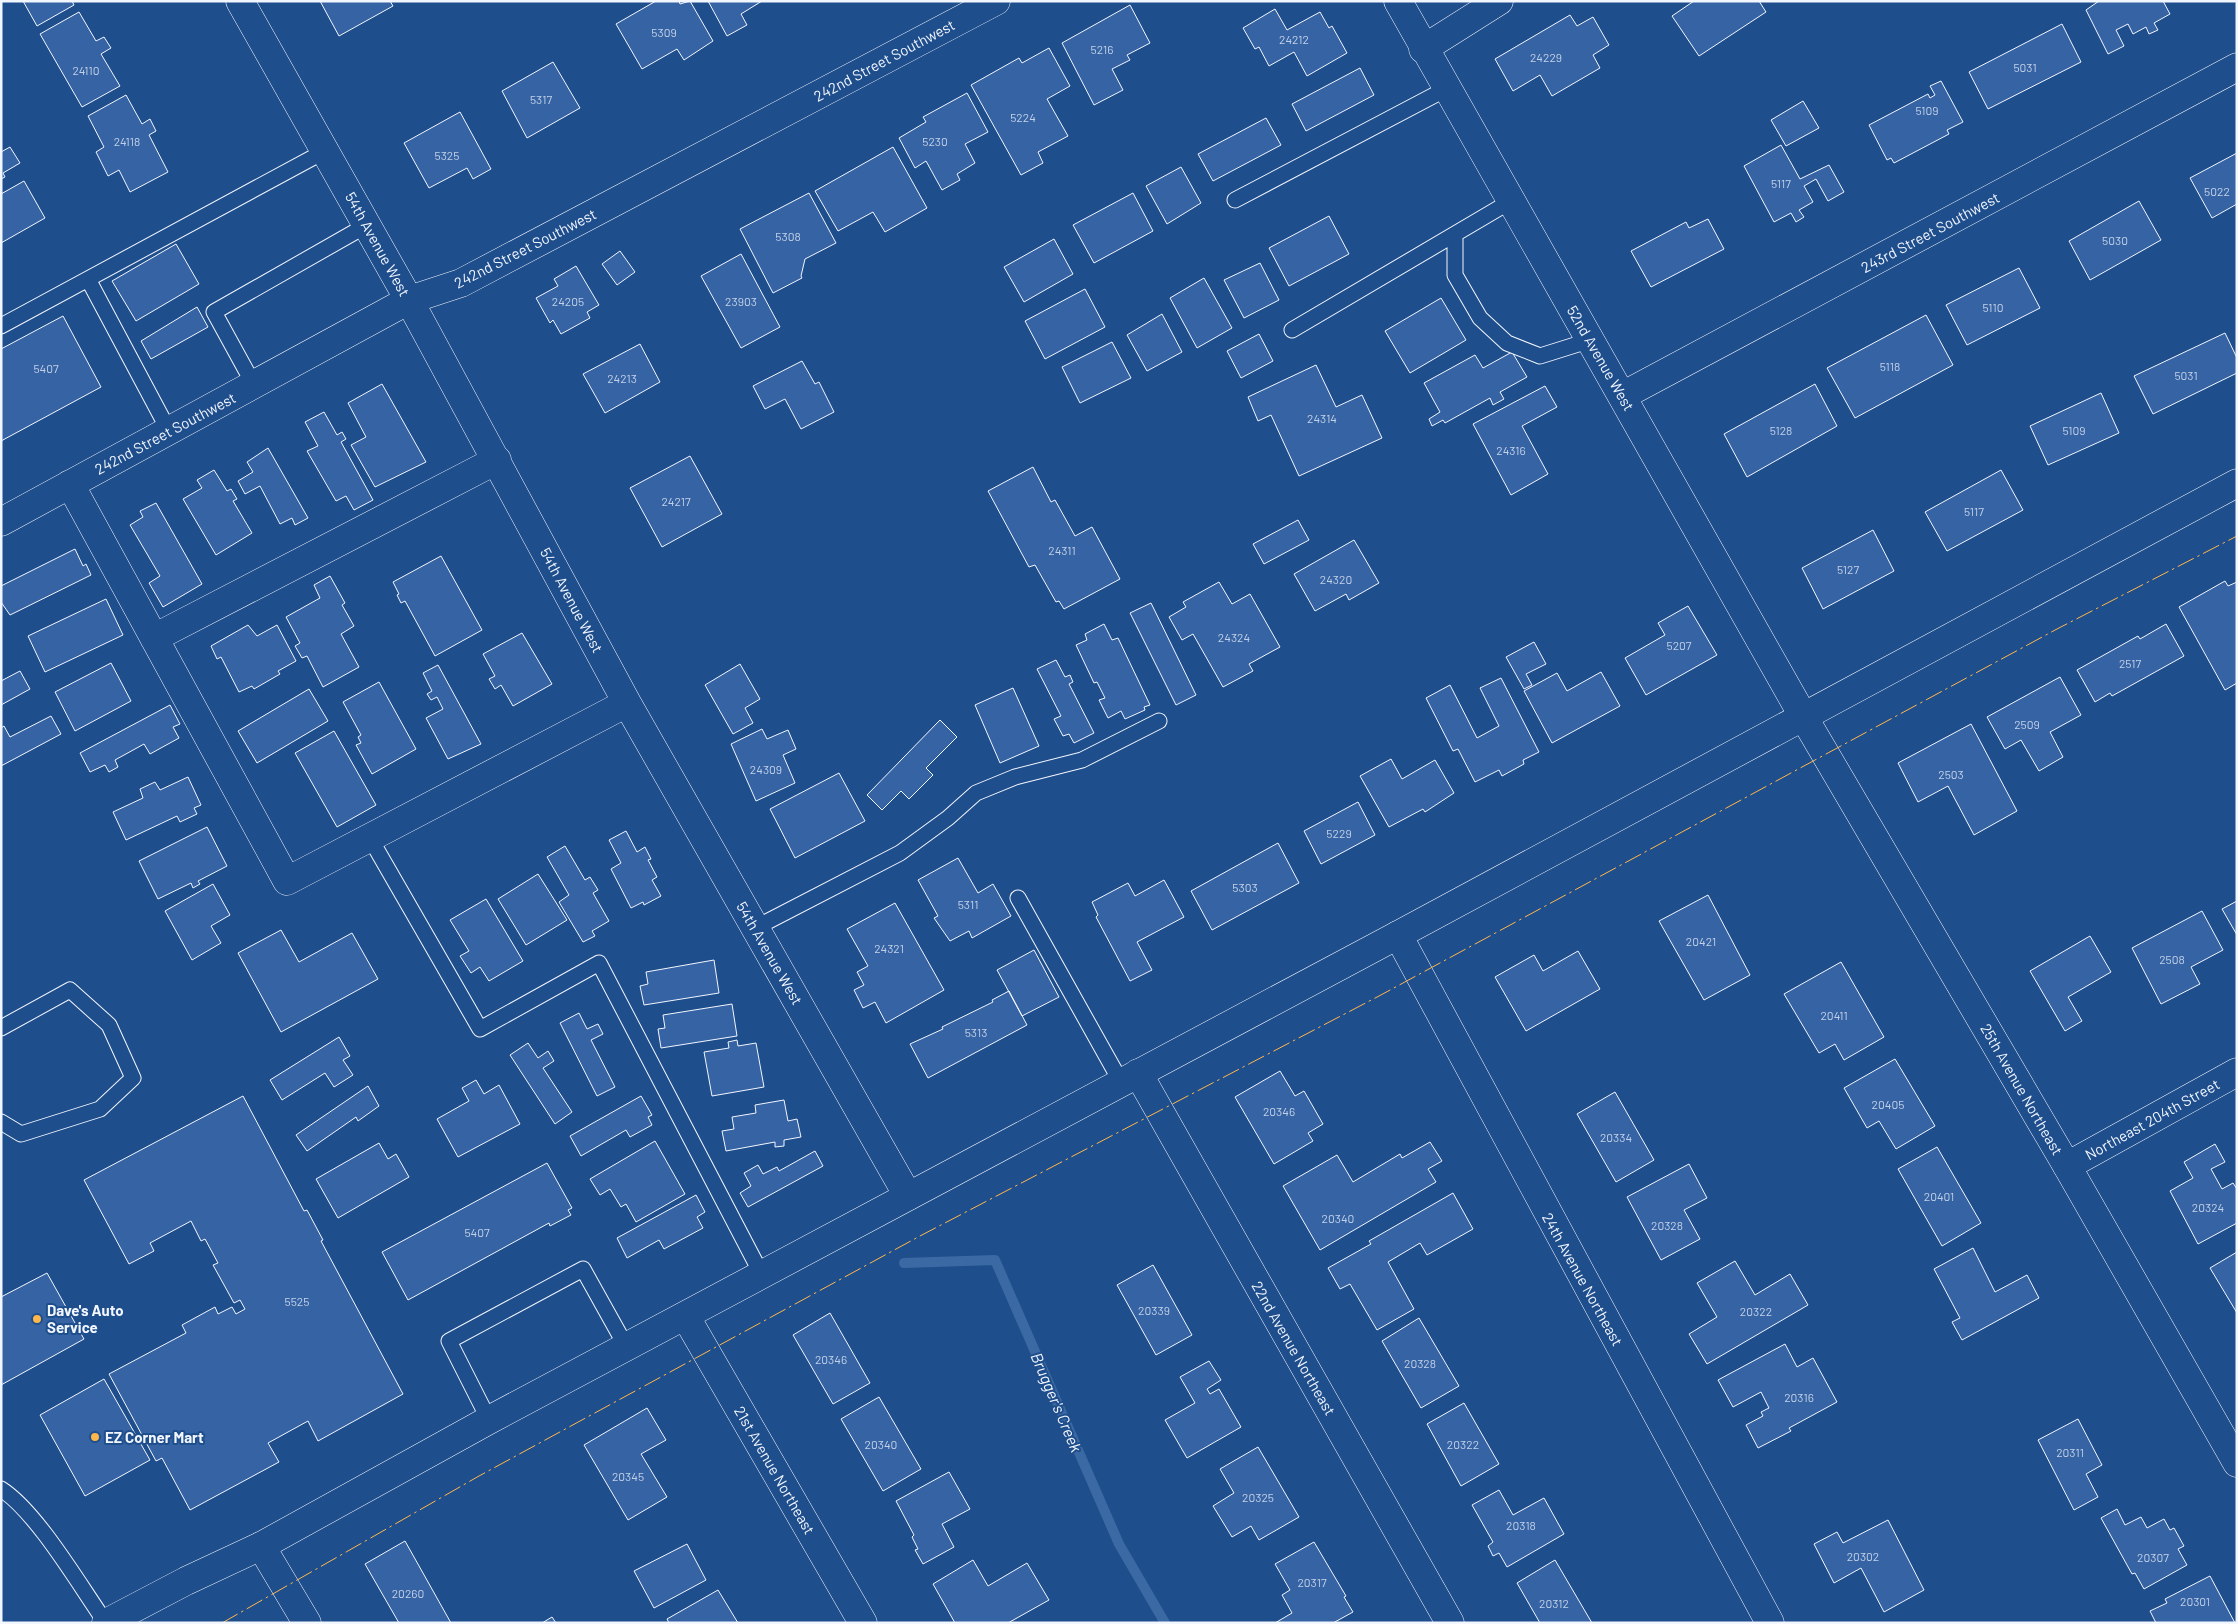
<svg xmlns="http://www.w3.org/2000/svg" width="2238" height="1624" viewBox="0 0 2238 1624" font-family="Barlow,sans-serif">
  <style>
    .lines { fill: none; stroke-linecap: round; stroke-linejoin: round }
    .stream { stroke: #3b69a3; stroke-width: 10 }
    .building { fill: #3563a3; stroke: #f2f6ff }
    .service-casing { stroke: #f2f6ff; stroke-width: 17 }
    .minor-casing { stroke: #f2f6ff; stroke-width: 29 }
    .tertiary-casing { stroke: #f2f6ff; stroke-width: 29 }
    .secondary-casing { stroke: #f2f6ff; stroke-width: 29 }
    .service { stroke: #1f4e8c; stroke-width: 15 }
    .minor { stroke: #1f4e8c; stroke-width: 28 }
    .tertiary { stroke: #1f4e8c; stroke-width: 28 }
    .secondary { stroke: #1f4e8c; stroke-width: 28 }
    .power { stroke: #ffb74d; stroke-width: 1; stroke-dasharray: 18 4 2.5 4; stroke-linecap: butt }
    .poi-dot { fill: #ffb74d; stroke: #1f4e8c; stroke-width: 2 }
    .labels { text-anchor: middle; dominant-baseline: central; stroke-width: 4; stroke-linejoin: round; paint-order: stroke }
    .number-label { font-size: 12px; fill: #c3d1e8 }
    .street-label { font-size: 15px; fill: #f2f6ff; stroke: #1f4e8c }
    .poi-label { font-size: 15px; font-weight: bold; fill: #f2f6ff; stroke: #1f4e8c; text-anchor: start }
    .water-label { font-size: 16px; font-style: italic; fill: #f2f6ff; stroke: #1f4e8c }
  </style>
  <rect width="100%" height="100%" fill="#1f4e8c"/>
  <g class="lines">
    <path class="stream" d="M904,1263L995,1260L1119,1544L1165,1623"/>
  </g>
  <path class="building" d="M23,1H72L74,5L37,26Z
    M320,1H390L393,6L339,36Z
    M656,1H679L680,4L690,1L713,41L684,60L677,49L642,69L616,24Z
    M708,1H762L741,14L747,25L727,36Z
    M1694,1H1759L1766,12L1699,56L1672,16Z
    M2099,1H2163L2170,14L2154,23L2158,30L2149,34L2146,27L2133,34L2128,24L2116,30L2124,46L2108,54L2086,10Z
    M1130,5L1150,43L1127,55L1130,60L1112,69L1123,90L1094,105L1062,43Z
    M1275,9L1287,30L1320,12L1329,28L1332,26L1347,53L1307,76L1294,52L1269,66L1259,47L1255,49L1243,28Z
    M79,12L96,41L104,37L111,48L101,54L120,86L82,107L40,34Z
    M1570,15L1577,26L1593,17L1609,45L1593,55L1600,68L1552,96L1540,75L1513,91L1495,59Z
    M2062,24L2081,62L1988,109L1969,72Z
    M1049,48L1070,86L1047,99L1068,136L1038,152L1043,163L1021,175L971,85L1019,58L1022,63Z
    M553,62L580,108L527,138L502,91Z
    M1360,68L1374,95L1306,131L1292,104Z
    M1941,81L1963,122L1947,130L1949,134L1894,163L1891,158L1887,160L1869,125L1928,94L1930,98L1935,95L1930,86Z
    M967,93L988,132L965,144L975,163L957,174L960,180L942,190L926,161L915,168L899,138L926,122L923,117Z
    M126,95L142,124L150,119L156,131L149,135L168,172L130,192L119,170L108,176L96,152L104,147L88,116Z
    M1803,101L1819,128L1786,146L1771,120Z
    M460,112L491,169L473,179L467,168L429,188L404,143Z
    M1266,118L1281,145L1213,181L1198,154Z
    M1781,145L1800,179L1829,165L1844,192L1828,201L1816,179L1804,186L1813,202L1799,210L1804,217L1796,222L1791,213L1774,222L1744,166Z
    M10,147L20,163L3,173L5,177L1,179V152Z
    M893,147L927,208L885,232L873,212L838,231L815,191Z
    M2237,153V204L2212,218L2190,178Z
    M1181,167L1201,203L1167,224L1146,186Z
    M24,181L45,218L1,243V194Z
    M809,193L836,243L805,259L801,276L802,278L773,293L740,229Z
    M1133,193L1153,231L1094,263L1073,225Z
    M2139,201L2161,240L2090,280L2069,241Z
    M1329,216L1349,254L1289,286L1269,248Z
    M1708,219L1724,249L1651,287L1631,251L1686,222L1689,228Z
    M1054,239L1073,274L1024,302L1004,267Z
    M176,244L199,284L136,321L112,281Z
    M620,251L635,272L617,285L602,264Z
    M741,254L780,327L741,348L701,276Z
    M1260,263L1279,300L1244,318L1224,280Z
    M576,266L599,305L587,312L590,318L561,334L553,320L550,323L536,298L558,286L554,279Z
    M2019,268L2040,308L1967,345L1946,305Z
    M1204,278L1232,328L1197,348L1170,298Z
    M1085,289L1105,327L1045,359L1025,321Z
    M1441,298L1466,340L1410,373L1385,331Z
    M197,307L208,327L151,359L141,341Z
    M1162,314L1182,352L1147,371L1127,335Z
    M1926,315L1953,365L1855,418L1827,368Z
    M63,316L101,387L1,441V349Z
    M2225,333L2237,358V373L2153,414L2134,376Z
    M1259,334L1273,361L1241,378L1227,351Z
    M1112,342L1131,378L1080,403L1062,367Z
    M640,344L660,382L605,413L583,374Z
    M1512,352L1527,377L1500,392L1504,399L1493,405L1490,398L1445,423L1443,420L1432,426L1429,419L1440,412L1424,383L1475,355L1483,368Z
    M802,361L815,384L819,382L834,412L801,429L785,399L765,409L753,386Z
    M1316,365L1336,407L1362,395L1382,438L1299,476L1271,415L1258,421L1248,397Z
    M382,384L426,462L375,487L351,445L366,437L348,403Z
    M1815,384L1837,426L1747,477L1724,434Z
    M1545,386L1557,407L1522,426L1548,474L1511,495L1473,424Z
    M2101,393L2119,433L2048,465L2030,426Z
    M324,412L337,435L342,432L346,439L341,442L373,500L354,510L346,496L336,501L307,451L318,446L305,422Z
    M268,448L308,518L295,525L292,518L280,524L260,486L245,494L238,481L253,472L247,462Z
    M690,456L722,514L662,547L630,488Z
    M1033,467L1051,502L1055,500L1075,536L1092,527L1120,579L1064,609L1059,601L1056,602L1035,565L1029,567L988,491Z
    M214,470L227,491L231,489L237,499L233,501L252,533L216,555L183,499L202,488L197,480Z
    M2001,470L2023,510L1947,551L1925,512Z
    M156,503L202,584L163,607L149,583L160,576L130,525L143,517L140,511Z
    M1298,520L1309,540L1264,564L1253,544Z
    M1873,530L1894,571L1823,609L1802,568Z
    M1354,540L1379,583L1349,600L1346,594L1315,611L1294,574Z
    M75,549L83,566L86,564L91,575L10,615L1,602V586Z
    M441,556L482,630L435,656L405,601L401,603L397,595L399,594L393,582Z
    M330,576L345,603L342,605L354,626L341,634L359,667L323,687L307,656L302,658L295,646L300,643L286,617L320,598L314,585Z
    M2225,581L2228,586L2237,582V683L2225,690L2179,607Z
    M1219,582L1232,604L1250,594L1280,647L1249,664L1253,671L1223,687L1193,634L1182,640L1169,617L1186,607L1183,602Z
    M106,599L123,635L45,672L28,636Z
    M1151,603L1196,695L1176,705L1130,613Z
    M1688,606L1717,655L1646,695L1625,658L1665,635L1658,623Z
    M1104,624L1112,640L1118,638L1150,705L1144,707L1145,710L1125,719L1121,711L1108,718L1099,700L1105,698L1097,682L1094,683L1076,645L1087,640L1085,634Z
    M2166,624L2184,656L2112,696L2110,693L2095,702L2077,670L2138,636L2140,639Z
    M248,625L257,636L277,625L296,661L278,671L280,674L254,689L252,686L239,692L221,657L217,659L211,646Z
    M522,633L552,684L513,706L501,685L495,689L489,679L495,676L483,654Z
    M1534,642L1546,664L1526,674L1532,685L1524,689L1506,657Z
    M1056,660L1065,677L1070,675L1073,682L1069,684L1094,733L1074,743L1069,734L1063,736L1054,719L1061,716L1037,669Z
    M111,663L131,701L75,731L55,692Z
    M740,664L760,699L745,708L753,723L733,734L705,685Z
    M438,665L481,744L448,759L426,718L443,709L437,697L431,700L427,694L432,691L423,673Z
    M20,671L30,689L1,705V681Z
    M1601,672L1620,706L1552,743L1524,691L1557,673L1567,691Z
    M2060,677L2081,715L2050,732L2063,757L2039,771L2021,740L2005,749L1987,717Z
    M1501,678L1539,752L1523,760L1524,764L1502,776L1499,770L1475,782L1458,749L1453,751L1426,698L1450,685L1477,738L1499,726L1480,688Z
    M379,682L416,749L372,774L356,745L361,743L358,737L361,735L343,702Z
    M1013,688L1039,746L1000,763L975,705Z
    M309,689L328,721L257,763L238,731Z
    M170,705L180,724L173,727L179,738L150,754L144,744L115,760L118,767L109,772L105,765L90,772L80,753Z
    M51,716L61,734L1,766V728L4,726L10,737Z
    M940,720L957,737L926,768L933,775L909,799L901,791L882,810L867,795Z
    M1971,724L2017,811L1974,835L1948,786L1918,802L1898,763Z
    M762,729L767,739L788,730L796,749L783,755L795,783L756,801L731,744Z
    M334,731L376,805L337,827L295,753Z
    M1391,759L1402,779L1435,760L1454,793L1425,812L1423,809L1389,827L1360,776Z
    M839,773L865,821L795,858L770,809Z
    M188,777L201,805L194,808L197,814L180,822L177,816L126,840L113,812L143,798L140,789L155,782L160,790Z
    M1358,802L1375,835L1321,864L1304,831Z
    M207,827L227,866L198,881L200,884L193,888L191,883L158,899L139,861Z
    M626,831L637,852L645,847L651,859L648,860L657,877L652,880L661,896L644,905L643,902L631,908L611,869L621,863L609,840Z
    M1278,843L1299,883L1212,930L1191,891Z
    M565,846L585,880L590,877L598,890L593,893L609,921L592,931L595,936L583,942L559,902L569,895L547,857Z
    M958,858L978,893L993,884L1011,916L972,938L969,931L950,941L934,918L938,916L918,880Z
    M538,874L567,920L526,945L498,899Z
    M1164,880L1184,917L1137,942L1152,970L1130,981L1096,917L1098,915L1092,902L1128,883L1135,896Z
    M213,884L230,915L211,926L221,943L192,960L165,911Z
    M1708,895L1750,975L1704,1000L1659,921Z
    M486,899L523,961L489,981L480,967L471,973L460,956L469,951L450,920Z
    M2237,901V935L2222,909Z
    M895,903L944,990L886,1023L875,1002L863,1008L854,990L864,985L857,972L868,966L847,929Z
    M2202,911L2223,950L2191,967L2200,984L2161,1004L2132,948Z
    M281,930L299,962L352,933L378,979L281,1032L238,953Z
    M2090,936L2111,972L2068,997L2082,1021L2065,1031L2030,971Z
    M1034,950L1059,997L1022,1016L997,970Z
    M1578,951L1600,989L1526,1031L1495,977L1534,955L1543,971Z
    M714,960L719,993L644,1005L640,986L648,984L646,972Z
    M1841,962L1884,1037L1844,1060L1835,1044L1819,1053L1784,994Z
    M1009,991L1027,1025L928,1078L910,1044L943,1029L942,1027L993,1002L992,1000Z
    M732,1004L737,1036L661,1048L658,1029L665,1028L663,1015Z
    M579,1013L587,1029L598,1024L603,1034L591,1040L615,1087L597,1096L560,1023Z
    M339,1037L350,1056L343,1060L353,1075L334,1087L325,1073L282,1100L270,1080Z
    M737,1040L738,1046L756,1043L764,1087L712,1096L704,1052L729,1048L728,1042Z
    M528,1043L538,1058L548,1051L554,1061L543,1068L572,1112L555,1124L510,1055Z
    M1895,1059L1935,1126L1896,1149L1879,1121L1867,1128L1844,1088Z
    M1280,1071L1295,1096L1304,1091L1323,1124L1308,1133L1313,1141L1274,1164L1235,1097Z
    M476,1080L484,1094L499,1085L520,1124L458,1157L437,1119L469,1101L462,1088Z
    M368,1086L379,1106L358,1121L356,1117L307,1151L296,1135Z
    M1615,1092L1654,1160L1616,1182L1577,1114Z
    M243,1096L304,1211L307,1210L323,1240L321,1241L403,1394L318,1441L308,1421L268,1443L279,1462L190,1510L162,1458L156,1461L109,1374L186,1333L182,1325L215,1307L218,1314L232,1307L236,1314L245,1309L240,1300L234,1303L213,1265L218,1263L205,1239L201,1241L191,1221L150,1243L154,1251L129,1264L84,1180Z
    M641,1096L652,1115L648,1117L652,1125L630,1137L626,1130L581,1156L570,1136Z
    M784,1100L788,1121L797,1119L801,1137L784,1140V1146L775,1147V1142L726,1151L722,1131L734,1129L732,1117L756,1113L755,1105Z
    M655,1141L685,1194L636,1222L626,1204L621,1207L610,1189L600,1195L590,1179Z
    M1430,1142L1442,1161L1428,1169L1436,1182L1320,1250L1283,1186L1337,1155L1353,1182L1400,1154L1402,1158Z
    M379,1143L388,1159L396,1154L409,1177L338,1218L316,1179Z
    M2215,1144L2225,1162L2211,1169L2222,1189L2233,1183L2237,1189V1223L2198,1244L2170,1191L2193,1178L2184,1162Z
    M1937,1147L1981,1223L1942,1246L1898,1169Z
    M815,1151L823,1166L748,1207L740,1193L751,1186L744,1173L758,1165L763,1174L777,1167L779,1171Z
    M547,1163L572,1208L568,1210L571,1215L550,1226L549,1223L408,1300L382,1252Z
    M1689,1164L1707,1198L1684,1210L1700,1239L1661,1260L1627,1197Z
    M1453,1193L1473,1229L1427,1255L1420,1243L1388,1262L1414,1309L1377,1330L1350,1284L1340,1289L1328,1268L1371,1244L1369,1241Z
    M696,1195L705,1212L697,1217L703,1228L664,1249L659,1240L627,1258L617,1238Z
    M1973,1248L1995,1292L2027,1275L2039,1298L1962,1340L1952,1322L1960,1318L1934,1269Z
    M2237,1252V1313L2210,1268Z
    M1735,1261L1755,1295L1790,1274L1808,1305L1707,1364L1689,1334L1717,1317L1697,1283Z
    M1153,1265L1192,1335L1156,1355L1117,1285Z
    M47,1273L84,1339L1,1385V1297Z
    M830,1313L870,1383L833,1404L793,1335Z
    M1419,1318L1459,1386L1421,1408L1382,1341Z
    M1785,1344L1797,1367L1813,1358L1837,1402L1789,1428L1791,1431L1758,1448L1746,1425L1763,1416L1761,1412L1769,1408L1761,1392L1733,1407L1718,1380Z
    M1209,1361L1221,1380L1207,1389L1210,1394L1219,1389L1241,1427L1187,1458L1165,1420L1195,1403L1180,1377Z
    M104,1379L150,1460L85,1496L40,1415Z
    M879,1397L921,1469L883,1491L841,1419Z
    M1464,1403L1499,1464L1461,1486L1427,1424Z
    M647,1408L666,1440L641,1454L667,1497L628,1520L584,1445Z
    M2078,1419L2102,1465L2086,1474L2098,1497L2074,1510L2038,1440Z
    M1258,1447L1299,1517L1259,1540L1251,1526L1232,1537L1213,1506L1234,1493L1220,1469Z
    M949,1472L970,1509L942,1524L954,1547L923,1564L915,1550L918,1549L912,1537L914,1535L896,1501Z
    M1499,1490L1513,1515L1544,1498L1564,1534L1507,1567L1499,1553L1493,1556L1488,1546L1493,1542L1472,1505Z
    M2117,1509L2125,1525L2141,1517L2147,1528L2164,1519L2170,1530L2174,1528L2184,1546L2178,1549L2187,1565L2144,1589L2135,1573L2132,1574L2101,1518Z
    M1888,1520L1924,1590L1884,1612L1861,1568L1834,1583L1814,1544L1837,1532L1843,1543Z
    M405,1541L451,1623H399L365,1564Z
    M1314,1542L1346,1596L1344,1597L1353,1612L1333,1623H1275L1292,1613L1282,1595L1290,1590L1275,1564Z
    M687,1544L706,1580L654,1608L634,1571Z
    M973,1560L988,1586L1027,1563L1049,1600L1008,1623H955L933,1584Z
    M1555,1560L1592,1623H1540L1517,1583Z
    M2210,1576L2235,1623H2156L2150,1611L2167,1603L2165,1599Z
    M718,1590L738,1623H669L667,1619Z
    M552,1617L556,1623H542Z"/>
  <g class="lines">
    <g class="service-casing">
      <path id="service" d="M1235,200L1446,89
        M1455,234V275L1480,318L1507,343L1540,356L1591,340
        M88,279L169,431
        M1,326L325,151
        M1292,330L1511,201
        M254,385L214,312L367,225
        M370,838L480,1029L599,963L762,1275
        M1018,898L1121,1082
        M755,928L900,853L948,818L976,793L1015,777L1082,760L1159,721
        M1,1028L70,990L109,1025L133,1078L100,1109L21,1134L1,1122
        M489,1420L449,1341L583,1269L627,1348
        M1,1489C37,1512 80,1586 106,1623"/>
    </g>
    <g class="minor-casing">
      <path id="minor" d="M240,1L409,300L627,703L908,1196
        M1398,1L1803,716
        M1423,49L1499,1
        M1622,396L2237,67
        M70,484L287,881L627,703
        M1,522L409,300L461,283L996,1
        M154,638L497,460
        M1398,935L1770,1623
        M1138,1073L1450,1623
        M2067,1166L2237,1072
        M686,1317L863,1623
        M261,1546L307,1623"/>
    </g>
    <g class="tertiary-casing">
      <path id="tertiary" d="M1803,716L2067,1166L2237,1463"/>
    </g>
    <g class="secondary-casing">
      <path id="secondary" d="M106,1623L186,1581L261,1546L489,1420L1398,935L2237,483"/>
    </g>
    <use href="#service" class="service"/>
    <use href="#minor" class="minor"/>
    <use href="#tertiary" class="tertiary"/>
    <use href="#secondary" class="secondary"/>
    <path class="power" d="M222,1623L479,1476L920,1236L1379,996L2057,629L2237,536"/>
  </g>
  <g class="poi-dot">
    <circle cx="37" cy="1319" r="5"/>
    <circle cx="95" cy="1437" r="5"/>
  </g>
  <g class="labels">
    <g class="number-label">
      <text x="664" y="32">5309</text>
      <text x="1294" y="39">24212</text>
      <text x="1102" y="49">5216</text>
      <text x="1546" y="57">24229</text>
      <text x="2025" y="67">5031</text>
      <text x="86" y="70">24110</text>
      <text x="541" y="99">5317</text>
      <text x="1927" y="110">5109</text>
      <text x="1023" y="117">5224</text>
      <text x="127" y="141">24118</text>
      <text x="935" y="141">5230</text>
      <text x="447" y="155">5325</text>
      <text x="1781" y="183">5117</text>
      <text x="2217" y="191">5022</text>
      <text x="788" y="236">5308</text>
      <text x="2115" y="240">5030</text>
      <text x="568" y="301">24205</text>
      <text x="741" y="301">23903</text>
      <text x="1993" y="307">5110</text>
      <text x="1890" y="366">5118</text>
      <text x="46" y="368">5407</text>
      <text x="2186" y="375">5031</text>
      <text x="622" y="378">24213</text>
      <text x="1322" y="418">24314</text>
      <text x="1781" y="430">5128</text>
      <text x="2074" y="430">5109</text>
      <text x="1511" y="450">24316</text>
      <text x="676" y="501">24217</text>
      <text x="1974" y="511">5117</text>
      <text x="1062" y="550">24311</text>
      <text x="1848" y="569">5127</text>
      <text x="1336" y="579">24320</text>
      <text x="1234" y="637">24324</text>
      <text x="1679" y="645">5207</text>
      <text x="2130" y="663">2517</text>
      <text x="2027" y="724">2509</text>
      <text x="766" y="769">24309</text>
      <text x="1951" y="774">2503</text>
      <text x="1339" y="833">5229</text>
      <text x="1245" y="887">5303</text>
      <text x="968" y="904">5311</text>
      <text x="1701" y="941">20421</text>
      <text x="889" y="948">24321</text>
      <text x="2172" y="959">2508</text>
      <text x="1834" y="1015">20411</text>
      <text x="976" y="1032">5313</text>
      <text x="1888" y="1104">20405</text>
      <text x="1279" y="1111">20346</text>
      <text x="1616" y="1137">20334</text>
      <text x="1939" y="1196">20401</text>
      <text x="2208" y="1207">20324</text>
      <text x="1338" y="1218">20340</text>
      <text x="1667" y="1225">20328</text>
      <text x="477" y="1232">5407</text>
      <text x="297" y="1301">5525</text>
      <text x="1154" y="1310">20339</text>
      <text x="1756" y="1311">20322</text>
      <text x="831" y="1359">20346</text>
      <text x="1420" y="1363">20328</text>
      <text x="1799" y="1397">20316</text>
      <text x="881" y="1444">20340</text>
      <text x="1463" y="1444">20322</text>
      <text x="2070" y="1452">20311</text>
      <text x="628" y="1476">20345</text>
      <text x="1258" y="1497">20325</text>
      <text x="1521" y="1525">20318</text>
      <text x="1863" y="1556">20302</text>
      <text x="2153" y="1557">20307</text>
      <text x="1312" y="1582">20317</text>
      <text x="408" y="1593">20260</text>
      <text x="2195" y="1601">20301</text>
      <text x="1554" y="1603">20312</text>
    </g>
    <g class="street-label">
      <text transform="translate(884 60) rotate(-28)">242nd Street Southwest</text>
      <text transform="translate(1930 232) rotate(-28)">243rd Street Southwest</text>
      <text transform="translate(378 244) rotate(61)">54th Avenue West</text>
      <text transform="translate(525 248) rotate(-27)">242nd Street Southwest</text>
      <text transform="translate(1601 358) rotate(60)">52nd Avenue West</text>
      <text transform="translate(165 433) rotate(-28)">242nd Street Southwest</text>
      <text transform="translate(572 600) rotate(62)">54th Avenue West</text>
      <text transform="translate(770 953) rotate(60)">54th Avenue West</text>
      <text transform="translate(2022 1089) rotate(60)">25th Avenue Northeast</text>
      <text transform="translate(2152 1119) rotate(-29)">Northeast 204th Street</text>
      <text transform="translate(1583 1279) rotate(61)">24th Avenue Northeast</text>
      <text transform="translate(1294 1348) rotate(60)">22nd Avenue Northeast</text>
      <text transform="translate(775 1470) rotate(60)">21st Avenue Northeast</text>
    </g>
    <g class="poi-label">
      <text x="47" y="1310">Dave's Auto<tspan x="47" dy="17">Service</tspan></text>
      <text x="105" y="1437">EZ Corner Mart</text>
    </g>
    <g class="water-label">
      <text transform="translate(1057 1402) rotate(67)">Brugger's Creek</text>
    </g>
  </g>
  <rect width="2238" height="1624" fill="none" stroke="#f2f6ff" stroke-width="5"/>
</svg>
